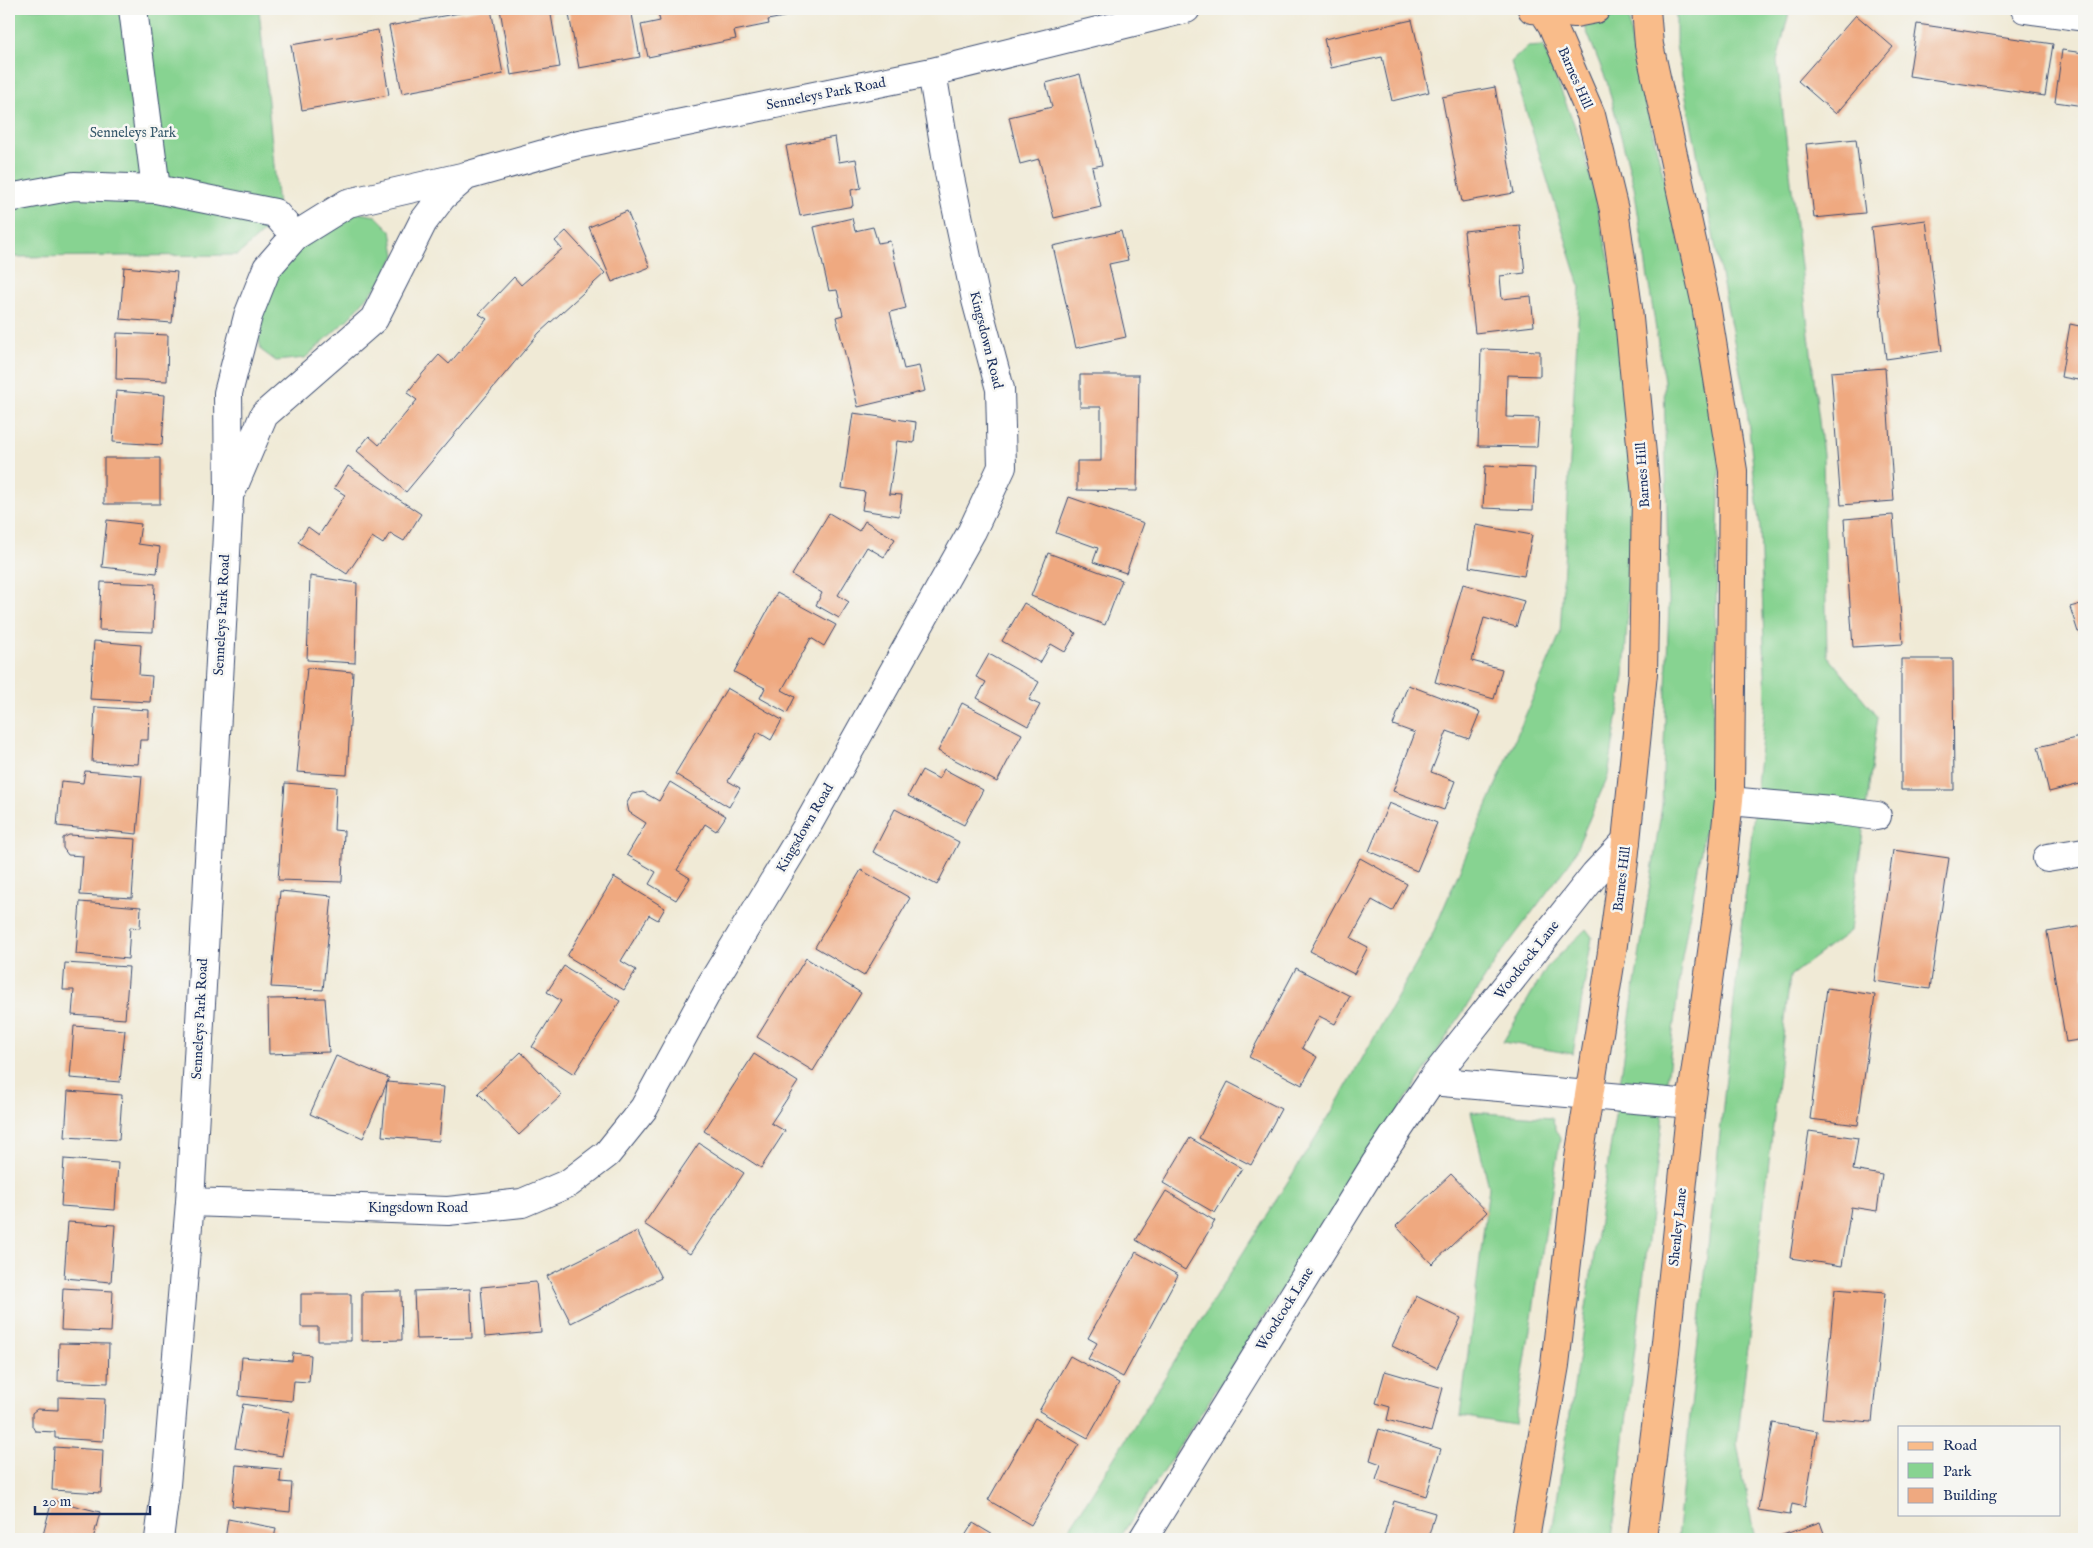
<svg xmlns="http://www.w3.org/2000/svg" width="2093" height="1548" viewBox="0 0 2093 1548" font-family="'IM FELL English',serif">
  <style>
    .green { fill: #87d391; stroke: #518178 }
    .building { fill: #efa980 }
    .lines { fill: none; stroke-linecap: round; stroke-linejoin: round }
    .minor-casing { stroke: #3b4b70; stroke-width: 30 }
    .major-casing { stroke: #3b4b70; stroke-width: 30 }
    .minor { stroke: #fff; stroke-width: 28 }
    .major { stroke: #f9bc8a; stroke-width: 28 }
    .labels { text-anchor: middle; dominant-baseline: central; stroke-width: 5; stroke-linejoin: round; paint-order: stroke }
    .street-label { font-size: 14px; fill: #1b2f5e; stroke: #f6f6f2 }
    .park-label { font-size: 14px; fill: #36586b; stroke: #f6f6f2 }
  </style>
  <rect width="100%" height="100%" fill="#f6f6f2"/>
  <filter id="ink" filterUnits="userSpaceOnUse"><feTurbulence type="fractalNoise" baseFrequency=".02" numOctaves="2"/><feDisplacementMap in="SourceGraphic" scale="10" xChannelSelector="R" yChannelSelector="G"/><feConvolveMatrix kernelMatrix="1 2 1 2 8 2 1 2 1" color-interpolation-filters="sRGB"/></filter>
  <filter id="wash" filterUnits="userSpaceOnUse"><feTurbulence type="fractalNoise" baseFrequency=".0096" numOctaves="4" result="noise"/><feDisplacementMap in="SourceGraphic" scale="20" xChannelSelector="R" yChannelSelector="G"/><feGaussianBlur stdDeviation="1.12" result="paint"/><feColorMatrix in="noise" values="0 0 0 0 0 0 0 0 0 0 0 0 0 0 0 0 0 1.4 0 .05"/><feComposite in="paint" operator="in"/></filter>
  <g filter="url(#wash)">
    <rect width="100%" height="100%" fill="#f0ead6"/>
    <path class="green" d="M9,9H259L279,217L238,255L9,257Z
      M1676,9H1790L1777,61L1823,455L1827,655L1878,717L1850,931L1790,976L1737,1444L1755,1539H1677L1766,700L1760,529L1746,402L1676,46Z
      M1628,12L1633,53L1695,304L1720,459L1711,794L1682,957L1612,1539H1551L1662,805L1669,603L1664,382L1634,187L1607,82L1585,27Z
      M1543,46L1583,146L1615,284L1634,498L1624,676L1608,776L1572,859L1500,955L1119,1539H1063L1331,1113L1430,940L1560,634L1580,286L1511,62L1527,47Z
      M348,211L376,216L391,231L395,255L383,279L348,319L305,358L276,361L261,350L257,327L275,276L312,231Z
      M1586,929L1592,937L1573,1054L1503,1042L1547,967Z
      M1471,1112L1552,1118L1560,1139L1515,1425L1460,1416L1489,1187Z"/>
    <g id="blocks">
      <path class="building" d="M481,9H491L503,74L402,93L389,26Z
        M500,9H550L560,67L511,75Z
        M568,9H631L640,57L579,68Z
        M657,9H787L788,16L768,20L769,24L734,31L736,39L648,57L641,25L660,21Z
        M1856,15L1893,47L1836,114L1798,81Z
        M1412,20L1429,92L1392,101L1382,57L1331,68L1324,39Z
        M1917,24L2053,44L2045,96L1909,76Z
        M378,30L389,95L302,110L291,45Z
        M2062,50L2084,53V106L2055,102Z
        M1080,74L1102,165L1092,167L1101,207L1054,218L1039,159L1020,164L1009,117L1052,107L1046,83Z
        M1495,87L1514,193L1462,202L1442,97Z
        M835,137L839,162L856,159L861,188L851,190L853,206L800,216L786,146Z
        M1856,139L1865,213L1814,218L1806,144Z
        M627,211L650,267L612,282L589,227Z
        M852,218L855,231L873,227L878,243L890,241L906,308L890,312L904,369L919,366L925,391L858,407L836,317L843,315L837,290L829,291L814,227Z
        M1926,220L1942,351L1886,359L1871,227Z
        M1520,225L1525,273L1500,276L1502,299L1531,296L1534,326L1475,333L1464,231Z
        M566,231L605,273L539,333L406,492L357,451L369,436L379,445L417,400L407,393L423,373L439,355L449,364L487,319L479,314L514,277L521,285L562,249L555,241Z
        M1121,231L1128,260L1109,264L1126,337L1076,348L1053,246Z
        M124,267L177,272L172,323L120,319Z
        M2070,324L2084,327V381L2061,377Z
        M117,333L168,335L167,381L116,379Z
        M1481,349L1540,351V376L1507,375L1506,417L1539,418L1537,447L1478,446Z
        M1885,368L1894,501L1841,505L1831,372Z
        M1080,375H1139L1137,491L1077,490V461H1101V407H1080Z
        M116,391L165,395L162,445L113,442Z
        M853,413L916,422L914,443L897,441L889,494L902,495L899,516L862,510L865,492L842,488Z
        M104,458H160V504H104Z
        M348,466L421,514L404,541L390,533L383,544L372,537L347,574L298,542L308,527L319,535L345,495L334,488Z
        M1485,466L1535,468L1533,510L1483,508Z
        M1069,497L1144,523L1126,573L1093,562L1098,548L1056,533Z
        M829,513L859,531L865,521L895,539L884,557L867,547L838,595L849,602L839,618L816,605L822,593L792,575Z
        M1893,515L1903,644L1853,647L1844,519Z
        M107,520L141,524L138,544L160,547L157,573L102,567Z
        M1476,525L1532,535L1524,576L1469,567Z
        M1048,553L1122,580L1105,625L1031,596Z
        M310,576L357,583L355,663L307,660Z
        M101,582L155,584L153,632L99,630Z
        M1463,584L1524,601L1516,627L1484,618L1472,661L1502,669L1494,699L1435,682Z
        M777,593L836,625L824,646L811,638L782,690L795,697L787,713L760,698L765,688L734,672Z
        M1024,603L1076,633L1065,652L1051,644L1040,663L1002,641Z
        M2084,603V631L2078,632L2070,607Z
        M94,641L141,645L139,675L152,676L150,702L90,699Z
        M989,654L1039,682L1029,700L1040,705L1028,726L977,698L986,682L976,677Z
        M1901,659H1953L1954,790H1901Z
        M307,668L353,672L347,775L297,772Z
        M1408,685L1480,712L1469,739L1447,731L1431,772L1455,781L1444,810L1393,791L1415,733L1393,725Z
        M727,688L782,720L771,740L758,732L728,781L740,788L729,807L675,774Z
        M962,703L1022,734L997,782L938,751Z
        M95,707L149,710L148,740H140L138,764L92,762Z
        M2084,736V783L2049,792L2038,747Z
        M944,769L983,790L964,825L908,796L922,770L939,779Z
        M85,771L142,776L137,834L57,826L61,781L83,783Z
        M670,782L726,816L716,831L705,824L677,870L690,878L676,900L649,884L656,872L627,855L646,823L629,812L627,803L632,794L643,792L659,801Z
        M285,783L336,787L334,830L344,831L342,882L278,880Z
        M1389,803L1437,823L1417,871L1369,851Z
        M895,809L959,842L937,885L873,852Z
        M69,835L136,839L132,898L80,895L83,856L68,855L63,848V838Z
        M1893,850L1949,858L1930,989L1874,981Z
        M1360,858L1407,884L1392,911L1372,900L1351,938L1368,947L1354,974L1310,951Z
        M861,870L910,898L864,976L815,947Z
        M614,877L665,908L658,920L649,915L621,961L636,970L624,990L567,956Z
        M280,891L332,896L323,990L271,987Z
        M80,902L141,907L140,928L130,927L128,959L76,954Z
        M2084,926V1039L2066,1042L2047,932Z
        M806,958L861,993L813,1071L757,1037Z
        M65,963L129,967L125,1019L72,1015L74,990H63Z
        M564,966L620,1001L574,1074L532,1047L561,1001L547,992Z
        M1296,968L1350,996L1335,1024L1319,1016L1302,1048L1317,1057L1302,1085L1249,1057Z
        M1827,988L1875,995L1858,1125L1810,1119Z
        M325,998L329,1052L269,1054L268,999Z
        M74,1026L125,1030L120,1082L70,1078Z
        M521,1052L562,1095L519,1135L478,1093Z
        M754,1054L798,1082L771,1123L785,1131L761,1168L704,1131Z
        M336,1056L389,1078L363,1138L310,1114Z
        M387,1082L444,1087L439,1141L382,1136Z
        M1228,1082L1281,1109L1251,1165L1199,1138Z
        M68,1091L122,1095L119,1140L65,1137Z
        M1809,1131L1858,1138L1853,1170L1882,1175L1877,1211L1851,1207L1842,1266L1790,1258Z
        M1190,1138L1242,1168L1215,1213L1163,1183Z
        M699,1143L744,1173L690,1254L644,1224Z
        M64,1159L118,1163L115,1210L61,1206Z
        M1451,1174L1487,1212L1432,1264L1396,1226Z
        M1166,1191L1215,1221L1185,1270L1136,1240Z
        M68,1222L115,1225L111,1282L64,1278Z
        M637,1231L661,1278L571,1323L547,1276Z
        M1136,1252L1178,1275L1123,1377L1088,1359L1097,1343L1088,1338Z
        M536,1282L541,1332L485,1337L481,1287Z
        M63,1288L113,1291L111,1332L61,1330Z
        M470,1289L472,1338L416,1339L414,1291Z
        M1835,1289L1885,1293L1872,1422L1822,1418Z
        M401,1291L402,1340L362,1341V1292Z
        M301,1294H351V1341H318V1327H301Z
        M1416,1296L1461,1318L1437,1368L1392,1346Z
        M59,1343L109,1344L108,1383L58,1381Z
        M293,1353L311,1355L309,1382L294,1381L292,1401L239,1396L242,1357L292,1361Z
        M1070,1356L1119,1383L1088,1438L1039,1411Z
        M1385,1371L1443,1388L1431,1432L1387,1420L1390,1407L1376,1403Z
        M58,1397L105,1399L103,1441L55,1438V1432L35,1431L32,1426V1413L37,1409L58,1410Z
        M243,1404L290,1412L282,1456L235,1448Z
        M1035,1418L1079,1444L1031,1525L988,1500Z
        M1773,1423L1817,1431L1805,1507L1792,1504L1790,1515L1758,1510Z
        M1379,1429L1441,1449L1426,1496L1376,1480L1381,1464L1370,1460Z
        M54,1447L103,1450L101,1493L52,1490Z
        M236,1465L281,1469L280,1482L292,1483L290,1512L232,1506Z
        M52,1500L100,1512L93,1539H42Z
        M1394,1501L1435,1513L1428,1539H1383Z
        M228,1519L276,1528L274,1539H225Z
        M1820,1522L1826,1539H1771Z
        M973,1523L1000,1539H963Z"/>
    </g>
  </g>
  <g filter="url(#ink)">
    <use href="#blocks" fill-opacity="0" stroke="#3b4b70" stroke-width="1"/>
    <g class="lines">
      <g class="minor-casing">
        <path id="minor" d="M133,9L156,189L275,213L295,236
          M2025,9L2084,17
          M9,198L74,186L156,189
          M233,488L264,415L374,319L423,222L442,197L464,178
          M1729,801L1831,810L1877,816
          M2047,858L2084,852
          M1431,1081L1691,1104
          M190,1202L448,1211L522,1203L569,1183L607,1154L644,1108L712,983L806,828L972,531L1002,467L1000,389L976,300L949,173L932,72
          M159,1539L166,1485L190,1202L229,499L228,393L248,316L267,268L295,236L348,203L466,176L579,144L932,72L1186,9
          M1143,1539L1375,1164L1431,1081L1595,874L1626,841"/>
      </g>
      <g class="major-casing">
        <path id="major" d="M1532,9L1575,13L1596,9
          M1525,1539L1555,1365L1579,1158L1612,952L1624,861L1643,673L1646,496L1628,308L1614,210L1591,115L1552,25L1543,11
          M1642,1539L1664,1361L1691,1104L1717,916L1730,790L1733,471L1706,305L1649,45L1646,9"/>
      </g>
      <use href="#minor" class="minor"/>
      <use href="#major" class="major"/>
    </g>
  </g>
  <g class="labels">
    <g class="street-label">
      <text transform="translate(1575 78) rotate(66)">Barnes Hill</text>
      <text transform="translate(826 94) rotate(-11)">Senneleys Park Road</text>
      <text transform="translate(986 340) rotate(76)">Kingsdown Road</text>
      <text transform="translate(1643 475) rotate(-94)">Barnes Hill</text>
      <text transform="translate(222 615) rotate(-87)">Senneleys Park Road</text>
      <text transform="translate(805 828) rotate(-60)">Kingsdown Road</text>
      <text transform="translate(1622 879) rotate(-83)">Barnes Hill</text>
      <text transform="translate(1527 960) rotate(-52)">Woodcock Lane</text>
      <text transform="translate(200 1019) rotate(-87)">Senneleys Park Road</text>
      <text x="418" y="1208">Kingsdown Road</text>
      <text transform="translate(1678 1227) rotate(-84)">Shenley Lane</text>
      <text transform="translate(1285 1309) rotate(-58)">Woodcock Lane</text>
    </g>
    <g class="park-label">
      <text x="133" y="133">Senneleys Park</text>
    </g>
  </g>
  <rect width="2093" height="1548" fill="none" stroke="#f6f6f2" stroke-width="30"/>
  <rect x="1898" y="1426" width="162" height="90" fill="#f6f6f2" stroke="#9ea6b7"/>
  <rect x="1908" y="1442" width="25" height="8" fill="#f9bc8a" stroke="#9ea6b7"/>
  <text x="1943" y="1450" font-size="15" fill="#1b2f5e">Road</text>
  <rect x="1908" y="1463" width="25" height="15" fill="#87d391" stroke="#9ea6b7"/>
  <text x="1943" y="1476" font-size="15" fill="#1b2f5e">Park</text>
  <rect x="1908" y="1488" width="25" height="15" fill="#efa980" stroke="#9ea6b7"/>
  <text x="1943" y="1500" font-size="15" fill="#1b2f5e">Building</text>
  <path d="M35 1506v8h115v-8" fill="none" stroke="#1b2f5e" stroke-width="2.5"/>
  <text x="42" y="1506" font-size="15" fill="#1b2f5e" stroke="#f6f6f2" stroke-width="4" paint-order="stroke">20 m</text>
</svg>
